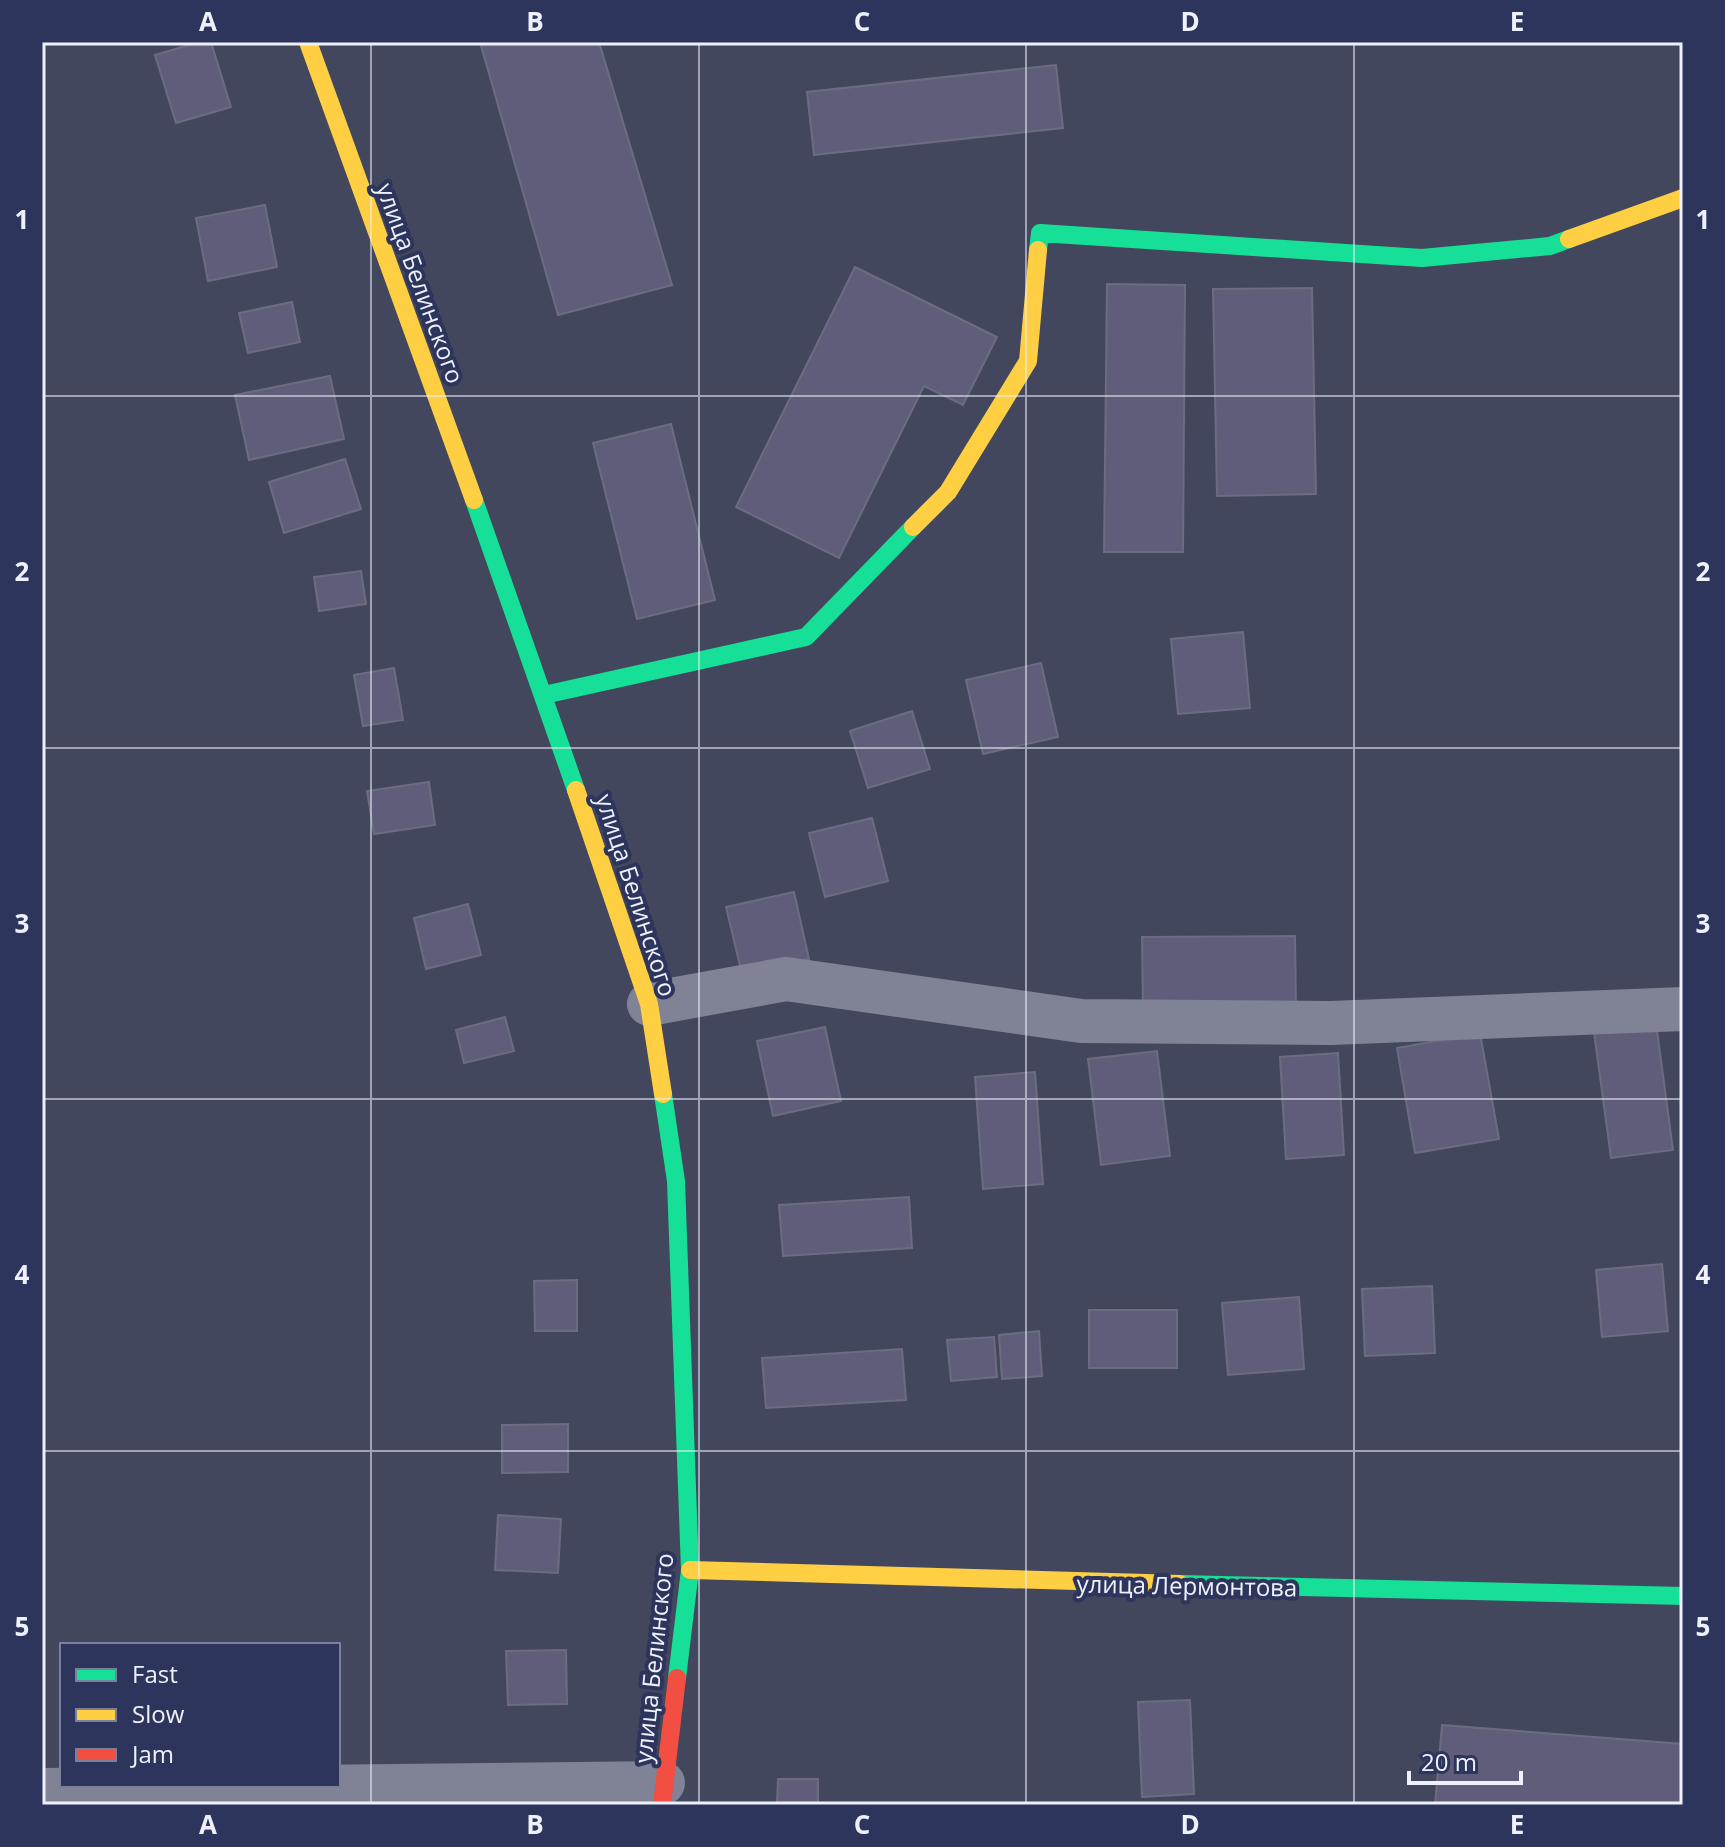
<svg xmlns="http://www.w3.org/2000/svg" width="1725" height="1847" viewBox="0 0 1725 1847" font-family="'Open Sans',sans-serif">
  <style>
    .building { fill: #605d7a; stroke: #6c6c80; stroke-width: 2 }
    .lines { fill: none; stroke-linecap: round; stroke-linejoin: round }
    .street { stroke: #7f8395; stroke-width: 44 }
    .fast { stroke: #16e098; stroke-width: 18 }
    .slow { stroke: #ffcf43; stroke-width: 18 }
    .jam { stroke: #f24e42; stroke-width: 18 }
    .grid { fill: none; stroke: #eef1fb; stroke-width: 2; stroke-opacity: 0.55 }
    .labels { text-anchor: middle; dominant-baseline: central; stroke-width: 8; stroke-linejoin: round; paint-order: stroke }
    .street-label { font-size: 24px; fill: #eef1fb; stroke: #2d355d }
    .neatline { fill: none; stroke: #eef1fb; stroke-width: 3 }
    .grid-label { font-size: 26px; text-anchor: middle; font-weight: bold; fill: #eef1fb }
  </style>
  <rect width="100%" height="100%" fill="#42475d"/>
  <path class="building" d="M199,42H211L231,107L176,123L155,55Z
    M480,42H599L672,285L558,315Z
    M1056,65L1063,128L814,155L807,92Z
    M265,205L277,267L208,281L196,218Z
    M855,267L997,337L963,405L924,386L839,558L736,507Z
    M1107,284L1185,285L1183,552H1104Z
    M1312,288L1316,494L1217,496L1213,289Z
    M292,302L300,342L248,353L239,313Z
    M330,376L344,439L249,460L235,395Z
    M671,424L715,600L637,619L593,443Z
    M345,459L361,509L284,533L269,482Z
    M361,571L366,604L319,611L314,577Z
    M1243,632L1250,708L1178,714L1171,639Z
    M1041,663L1058,737L983,754L966,680Z
    M394,668L403,720L363,726L354,675Z
    M912,711L930,769L868,788L850,731Z
    M429,782L435,825L374,834L367,791Z
    M872,818L888,881L825,897L809,833Z
    M794,892L809,959L742,974L726,907Z
    M468,904L481,955L426,969L414,918Z
    M1295,936L1296,1009H1143L1142,937Z
    M505,1017L514,1051L464,1063L456,1030Z
    M1656,1023L1673,1150L1611,1158L1594,1032Z
    M825,1027L841,1101L773,1116L757,1041Z
    M1480,1033L1499,1139L1415,1153L1397,1048Z
    M1157,1051L1170,1156L1101,1165L1088,1059Z
    M1338,1053L1344,1155L1286,1159L1280,1057Z
    M1035,1072L1043,1184L983,1189L975,1077Z
    M909,1197L912,1248L783,1256L779,1205Z
    M1662,1264L1668,1331L1602,1337L1596,1270Z
    M577,1280V1331H535L534,1281Z
    M1432,1286L1435,1353L1365,1356L1362,1289Z
    M1299,1297L1304,1369L1228,1375L1222,1303Z
    M1089,1310H1177V1368H1089Z
    M1039,1331L1042,1376L1002,1379L999,1335Z
    M994,1337L997,1377L951,1381L947,1340Z
    M902,1349L906,1400L766,1408L762,1358Z
    M568,1424V1472L502,1473V1425Z
    M498,1515L561,1519L558,1573L495,1570Z
    M566,1650L567,1704L508,1705L506,1651Z
    M1190,1700L1194,1794L1142,1797L1138,1702Z
    M1442,1725L1683,1744V1805H1435Z
    M778,1779H818V1805H777Z"/>
  <g class="lines">
    <path class="street" d="M649,1004L786,979L1081,1021L1331,1023L1683,1009
      M42,1790L663,1783"/>
    <path class="fast" d="M1038,250L1040,233L1422,258L1550,246L1569,239
      M474,500L576,790
      M544,695L806,637L913,527
      M663,1094L676,1181L690,1570L677,1678
      M1180,1584L1683,1596"/>
    <path class="slow" d="M308,42L474,500
      M1569,239L1683,198
      M913,527L948,492L1028,361L1038,250
      M576,790L649,1004L663,1094
      M690,1570L1180,1584"/>
    <path class="jam" d="M662,1805L677,1678"/>
  </g>
  <path class="grid" d="M371,42V1805M699,42V1805M1026,42V1805M1354,42V1805M42,396H1683M42,748H1683M42,1099H1683M42,1451H1683"/>
  <g class="labels">
    <g class="street-label">
      <text transform="translate(421 283) rotate(70)">улица Белинского</text>
      <text transform="translate(637 895) rotate(72)">улица Белинского</text>
      <text transform="translate(1187 1585) rotate(1)">улица Лермонтова</text>
      <text transform="translate(653 1658) rotate(-84)">улица Белинского</text>
    </g>
  </g>
  <rect width="1725" height="1847" fill="none" stroke="#2d355d" stroke-width="88"/>
  <rect x="60" y="1643" width="280" height="144" fill="#2d355d" stroke="#7a809c" stroke-width="2"/>
  <rect x="76" y="1669" width="40" height="12" fill="#16e098" stroke="#7a809c" stroke-width="2"/>
  <text x="132" y="1683" font-size="24" fill="#eef1fb">Fast</text>
  <rect x="76" y="1709" width="40" height="12" fill="#ffcf43" stroke="#7a809c" stroke-width="2"/>
  <text x="132" y="1723" font-size="24" fill="#eef1fb">Slow</text>
  <rect x="76" y="1749" width="40" height="12" fill="#f24e42" stroke="#7a809c" stroke-width="2"/>
  <text x="132" y="1763" font-size="24" fill="#eef1fb">Jam</text>
  <path d="M1409 1771v12h112v-12" fill="none" stroke="#eef1fb" stroke-width="4"/>
  <text x="1421" y="1771" font-size="24" fill="#eef1fb" stroke="#2d355d" stroke-width="6" paint-order="stroke">20 m</text>
  <rect x="44" y="44" width="1637" height="1759" class="neatline"/>
  <g class="grid-label">
    <text x="208" y="31">A</text>
    <text x="535" y="31">B</text>
    <text x="862" y="31">C</text>
    <text x="1190" y="31">D</text>
    <text x="1517" y="31">E</text>
    <text x="22" y="229">1</text>
    <text x="1703" y="229">1</text>
    <text x="22" y="581">2</text>
    <text x="1703" y="581">2</text>
    <text x="22" y="933">3</text>
    <text x="1703" y="933">3</text>
    <text x="22" y="1284">4</text>
    <text x="1703" y="1284">4</text>
    <text x="22" y="1636">5</text>
    <text x="1703" y="1636">5</text>
    <text x="208" y="1834">A</text>
    <text x="535" y="1834">B</text>
    <text x="862" y="1834">C</text>
    <text x="1190" y="1834">D</text>
    <text x="1517" y="1834">E</text>
  </g>
</svg>
